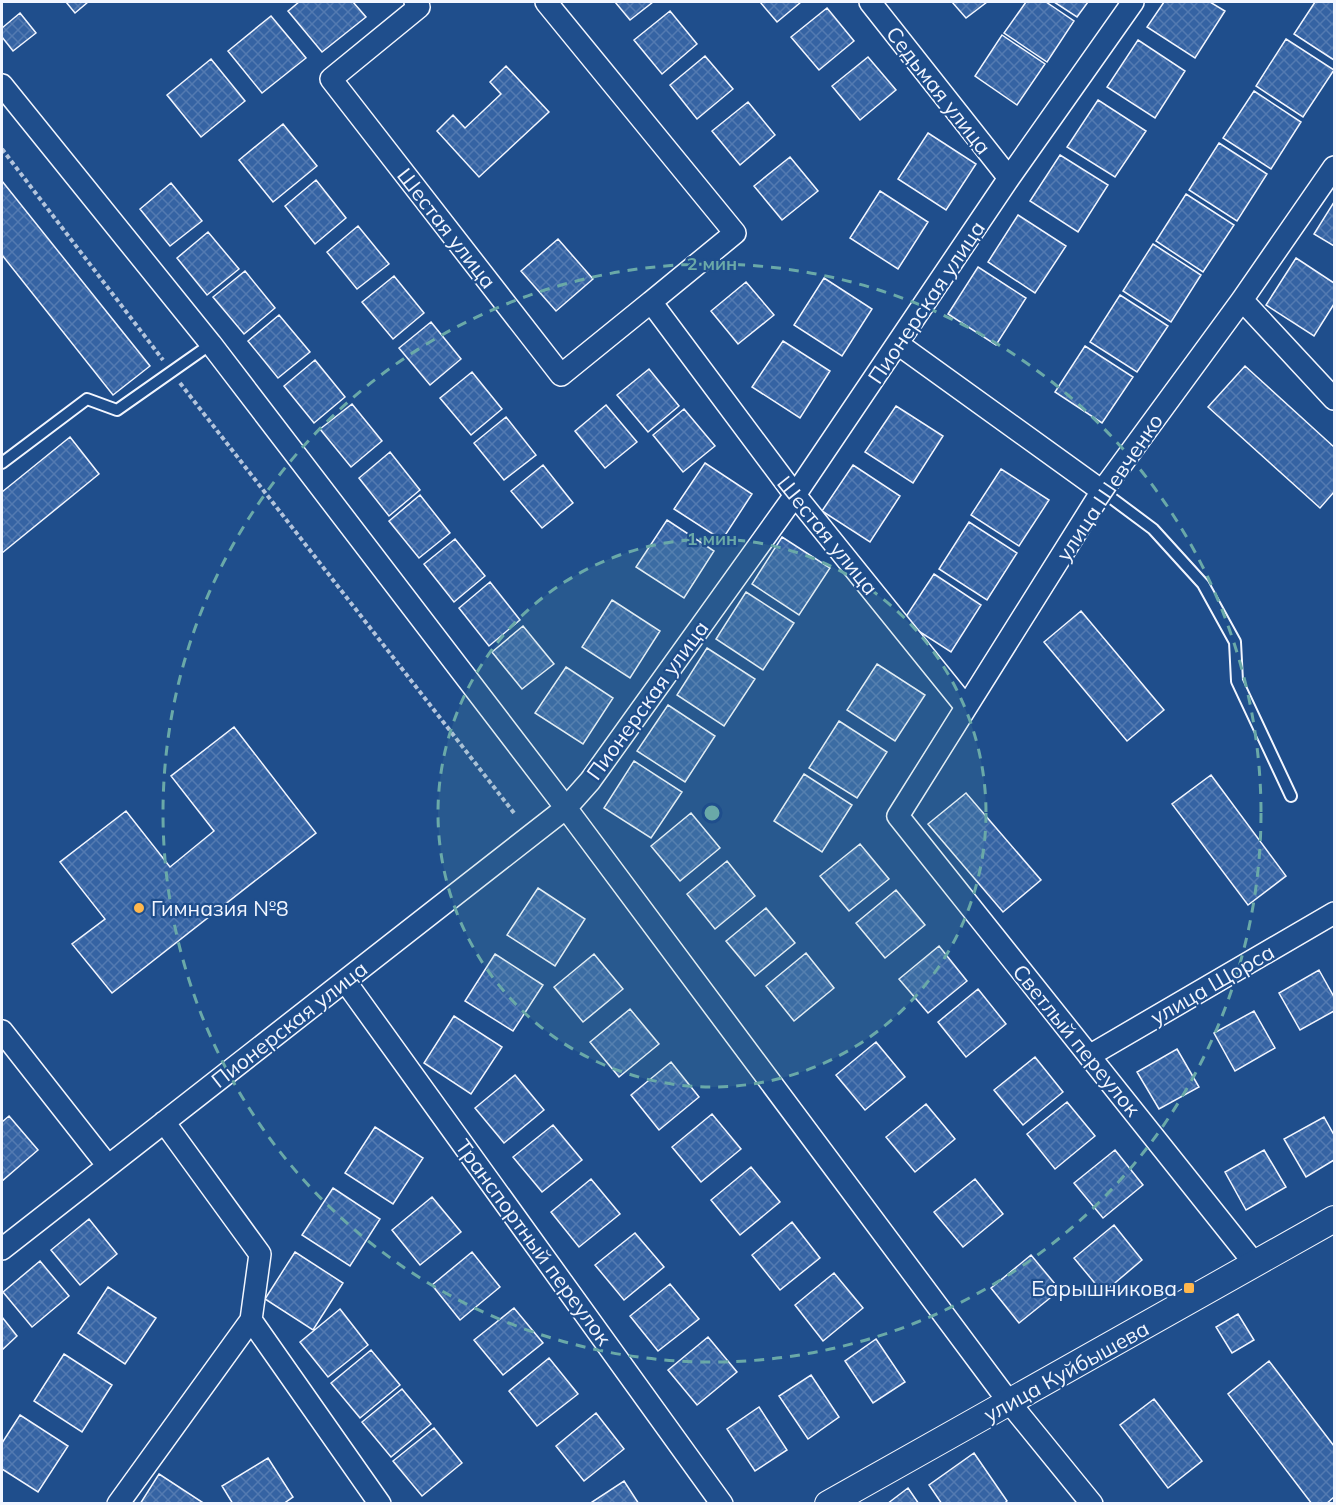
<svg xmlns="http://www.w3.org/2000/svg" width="1336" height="1505" viewBox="0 0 1336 1505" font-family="Mulish,sans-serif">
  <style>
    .building { fill: url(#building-cross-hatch); stroke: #f2f6ff; stroke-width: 1.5 }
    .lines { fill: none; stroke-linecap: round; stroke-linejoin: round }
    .service-casing { stroke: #f2f6ff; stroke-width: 14 }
    .minor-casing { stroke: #f2f6ff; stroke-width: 24 }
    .tertiary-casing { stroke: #f2f6ff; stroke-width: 28 }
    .path { stroke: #b3c4dc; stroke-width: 4; stroke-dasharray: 4.5 3; stroke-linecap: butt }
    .service { stroke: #1f4e8c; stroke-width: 10 }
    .minor { stroke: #1f4e8c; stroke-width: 21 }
    .tertiary { stroke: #1f4e8c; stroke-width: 26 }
    .ring { fill: none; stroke: #6aa9a8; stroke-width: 3; stroke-dasharray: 10 8 }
    .poi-dot { fill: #ffb74d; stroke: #1f4e8c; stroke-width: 2 }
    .labels { text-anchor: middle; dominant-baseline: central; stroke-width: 4.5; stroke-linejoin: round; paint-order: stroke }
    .street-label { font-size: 21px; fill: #f2f6ff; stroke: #1f4e8c }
    .poi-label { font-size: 21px; fill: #f2f6ff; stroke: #1f4e8c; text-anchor: start }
    .centre { fill: #6aa9a8; stroke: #1f4e8c; stroke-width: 3 }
    .ring-label { font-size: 18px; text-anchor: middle; font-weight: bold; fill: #6aa9a8; stroke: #1f4e8c; stroke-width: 4.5; stroke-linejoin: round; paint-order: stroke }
  </style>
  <defs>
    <pattern id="building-cross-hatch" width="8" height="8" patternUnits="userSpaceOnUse" patternTransform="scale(1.5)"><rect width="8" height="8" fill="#3563a3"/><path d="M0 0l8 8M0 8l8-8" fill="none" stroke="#537ab1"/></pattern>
  </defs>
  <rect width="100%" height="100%" fill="#1f4e8c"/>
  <path class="building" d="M66,2H88L75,13Z
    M299,2H353L366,17L322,52L288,11Z
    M615,2H653L630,20Z
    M760,2H801L777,22Z
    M952,2H987L966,18Z
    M1026,2H1046L1074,21L1047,62L1004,33Z
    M1054,2H1088L1077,17Z
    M1164,2H1210L1225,11L1195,58L1147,27Z
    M1315,2H1334V60L1294,34Z
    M827,8L854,41L819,70L791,37Z
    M670,11L697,44L662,74L634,40Z
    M20,13L36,33L13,51L2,37V28Z
    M271,16L306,58L262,93L228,51Z
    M1002,35L1045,64L1017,105L975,76Z
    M1286,39L1334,70L1303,117L1256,86Z
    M1138,40L1185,71L1155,118L1107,87Z
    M705,56L733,89L697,119L670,85Z
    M868,57L896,90L860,120L832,86Z
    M211,59L245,101L201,137L167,95Z
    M506,66L549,112L479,177L437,131L453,115L465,128L501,94L490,82Z
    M1254,91L1301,122L1271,169L1223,138Z
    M1098,100L1146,131L1115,177L1067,147Z
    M748,102L775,135L740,165L712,131Z
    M283,124L317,166L273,202L239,160Z
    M928,133L976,164L946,210L898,179Z
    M1219,143L1267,174L1237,221L1189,190Z
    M1060,155L1108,185L1078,232L1030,201Z
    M790,157L818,191L782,220L754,186Z
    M316,180L346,218L315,244L285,206Z
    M2,181L150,366L113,395L2,255Z
    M171,183L202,221L170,246L140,209Z
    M880,191L928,222L898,269L850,238Z
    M1186,194L1234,225L1203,272L1156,241Z
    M1334,202V246L1314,234Z
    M1018,215L1066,246L1035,293L988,262Z
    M358,226L389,264L357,289L327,252Z
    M208,232L239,269L207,295L177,258Z
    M558,239L593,279L556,311L521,271Z
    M1153,244L1201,275L1171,322L1123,291Z
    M1296,258L1334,283V304L1314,336L1266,305Z
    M978,267L1026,298L996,345L948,314Z
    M245,271L275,308L244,334L213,297Z
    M394,276L424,313L393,339L362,302Z
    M824,278L872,309L842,356L794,325Z
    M746,282L774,315L738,344L711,311Z
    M1120,295L1168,326L1137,372L1090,342Z
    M279,315L310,352L278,378L248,341Z
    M431,322L461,359L430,385L399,348Z
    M783,341L830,371L800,418L752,387Z
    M1085,346L1133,377L1102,423L1055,392Z
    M315,360L345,397L314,423L284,386Z
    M1245,366L1334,447V492L1320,508L1208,407Z
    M649,369L679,406L648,432L617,395Z
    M472,372L502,409L471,435L440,398Z
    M352,404L382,441L351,467L320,429Z
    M606,405L637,442L605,468L575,431Z
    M896,406L943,436L913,483L865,452Z
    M684,409L715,446L683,472L653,435Z
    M506,417L536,455L504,480L474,443Z
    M70,437L99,474L2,553V492Z
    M390,452L420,490L389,516L359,478Z
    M705,463L752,494L722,540L674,509Z
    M543,465L573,503L542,528L511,491Z
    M853,465L900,496L870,542L822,511Z
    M1001,469L1049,500L1019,546L971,515Z
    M420,495L450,533L419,558L389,521Z
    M667,520L714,551L684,598L636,567Z
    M969,522L1017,553L987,600L939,569Z
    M782,537L830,568L799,615L752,584Z
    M455,539L485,576L454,602L424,564Z
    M934,574L981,605L951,652L903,621Z
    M490,582L520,620L489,646L459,608Z
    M746,592L794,623L763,670L716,639Z
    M612,600L660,631L630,678L582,647Z
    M1081,611L1164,710L1127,741L1044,642Z
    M523,626L554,664L522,689L492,652Z
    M707,648L755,679L724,726L677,695Z
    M877,664L925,695L895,741L847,710Z
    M566,667L613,698L583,744L535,713Z
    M668,705L715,736L685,782L637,751Z
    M839,721L887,752L857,798L809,768Z
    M234,727L316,833L112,993L72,944L105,919L60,862L126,811L170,867L214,831L171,776Z
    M634,761L682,792L651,838L604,808Z
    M804,774L852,805L822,852L774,821Z
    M1211,775L1286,876L1248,905L1172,804Z
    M966,793L1041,880L1003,912L928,824Z
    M691,813L720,848L680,881L651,846Z
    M860,844L889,879L849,911L820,876Z
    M727,861L755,896L715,929L687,894Z
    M538,888L585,919L555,966L507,935Z
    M896,890L925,925L885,958L856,923Z
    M766,908L795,943L755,976L726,941Z
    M939,946L967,981L928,1013L899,979Z
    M806,953L834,988L794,1021L766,986Z
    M495,954L543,985L513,1031L465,1001Z
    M594,954L623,989L583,1022L554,987Z
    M1319,970L1334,997V1011L1300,1030L1279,993Z
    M978,989L1006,1024L966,1057L938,1022Z
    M630,1009L659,1044L619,1077L590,1042Z
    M1254,1011L1275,1048L1235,1071L1214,1033Z
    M454,1016L502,1047L471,1094L424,1063Z
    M876,1042L905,1077L865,1110L836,1075Z
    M1177,1049L1199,1087L1159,1109L1137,1072Z
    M1035,1057L1063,1092L1023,1125L994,1090Z
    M671,1062L699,1097L659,1130L631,1095Z
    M515,1075L544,1110L504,1143L475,1108Z
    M1067,1102L1095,1136L1055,1169L1027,1134Z
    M926,1104L955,1139L915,1172L886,1137Z
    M712,1114L741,1149L701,1182L672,1147Z
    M9,1116L38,1150L2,1181V1122Z
    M1324,1117L1334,1135V1160L1306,1177L1284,1139Z
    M553,1125L582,1160L542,1192L513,1157Z
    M375,1127L423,1158L393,1204L345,1173Z
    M1115,1150L1143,1185L1103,1218L1074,1183Z
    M1264,1150L1286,1187L1246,1210L1225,1172Z
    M751,1167L780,1202L740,1235L711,1200Z
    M591,1179L620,1214L579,1247L551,1212Z
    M975,1179L1003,1214L963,1247L934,1212Z
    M333,1188L380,1219L350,1266L302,1235Z
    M432,1197L461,1232L420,1265L392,1230Z
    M89,1219L117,1254L80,1285L51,1250Z
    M792,1222L820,1258L780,1290L752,1255Z
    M1114,1225L1142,1260L1103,1293L1074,1258Z
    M635,1233L664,1267L624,1300L595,1265Z
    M295,1252L343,1283L313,1330L265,1299Z
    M472,1252L500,1287L460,1320L432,1285Z
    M1031,1255L1060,1290L1019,1323L991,1288Z
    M40,1261L69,1296L32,1327L3,1292Z
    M834,1273L863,1308L823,1341L795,1305Z
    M670,1284L699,1319L658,1351L630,1316Z
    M108,1287L156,1318L125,1364L78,1333Z
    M514,1308L543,1343L503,1375L474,1340Z
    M340,1309L368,1345L328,1377L300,1342Z
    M1238,1314L1254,1340L1232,1353L1216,1327Z
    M2,1317L17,1336L2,1350Z
    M708,1337L737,1372L697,1405L668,1370Z
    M876,1339L905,1382L873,1403L845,1361Z
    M371,1350L400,1385L360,1418L331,1383Z
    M64,1354L112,1385L82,1432L34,1401Z
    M549,1358L578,1394L537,1426L509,1391Z
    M1269,1361L1334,1446V1497L1326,1504H1312L1228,1394Z
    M811,1375L839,1417L808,1439L779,1396Z
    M402,1389L431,1424L391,1457L362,1422Z
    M1154,1399L1202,1461L1168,1488L1120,1425Z
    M759,1407L787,1450L755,1471L727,1429Z
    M596,1413L624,1449L584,1481L556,1446Z
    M20,1415L68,1446L38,1492L2,1469V1443Z
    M434,1428L462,1463L422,1496L393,1461Z
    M974,1453L1007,1501L1004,1504H942L929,1485Z
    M268,1458L293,1497L283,1504H233L222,1486Z
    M159,1474L205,1504H140Z
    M624,1481L639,1504H593L592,1502Z
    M908,1488L919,1504H887Z"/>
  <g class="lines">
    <g class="service-casing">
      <path id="service" d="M2,463L87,399L117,410L211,344
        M1102,491L1153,529L1203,584L1235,642L1237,681L1291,796"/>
    </g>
    <g class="minor-casing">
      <path id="minor" d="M415,2L419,7L331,79L561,375L651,302L795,495L966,707
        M546,2L735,233L651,302
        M870,2L1009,178
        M2,85L211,344L566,808L1009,1402L1092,1504
        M1242,300L1334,399
        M898,344L1102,491
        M345,981L722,1504
        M2,1031L108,1166
        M1089,1056L1334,913
        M164,1122L260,1254L251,1320L380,1504
        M2,1249L566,808L590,781L795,495L1009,178L1133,2
        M1255,1264L898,816L1102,491L1242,300L1334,167
        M118,1504L251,1320"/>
    </g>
    <g class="tertiary-casing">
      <path id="tertiary" d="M828,1504L1334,1219"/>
    </g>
    <path class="path" d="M2,149L163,360
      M180,383L514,813"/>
    <use href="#service" class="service"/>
    <use href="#minor" class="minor"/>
    <use href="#tertiary" class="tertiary"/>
  </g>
  <circle cx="712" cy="813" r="274" fill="#6aa9a8" fill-opacity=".12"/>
  <g class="ring">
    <circle cx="712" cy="813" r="274"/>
    <circle cx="712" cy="813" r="549"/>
  </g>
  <g class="poi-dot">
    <circle cx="139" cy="908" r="6"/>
    <rect x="1183" y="1282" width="12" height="12" rx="3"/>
  </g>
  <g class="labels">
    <g class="street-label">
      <text transform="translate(939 90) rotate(52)">Седьмая улица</text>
      <text transform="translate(447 228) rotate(52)">Шестая улица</text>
      <text transform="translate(926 302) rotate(-56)">Пионерская улица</text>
      <text transform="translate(1109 487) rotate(-56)">улица Шевченко</text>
      <text transform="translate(828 535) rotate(51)">Шестая улица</text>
      <text transform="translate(647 700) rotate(-54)">Пионерская улица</text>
      <text transform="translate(1212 984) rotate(-30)">улица Щорса</text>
      <text transform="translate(289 1024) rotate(-38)">Пионерская улица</text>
      <text transform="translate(1077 1040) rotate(51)">Светлый переулок</text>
      <text transform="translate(534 1242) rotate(54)">Транспортный переулок</text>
      <text transform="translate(1066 1371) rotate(-29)">улица Куйбышева</text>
    </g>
    <g class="poi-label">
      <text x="151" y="908">Гимназия №8</text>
      <text x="1177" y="1288" text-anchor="end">Барышникова</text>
    </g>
  </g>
  <circle cx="712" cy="813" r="9" class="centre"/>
  <g class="ring-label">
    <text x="712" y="270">2 мин</text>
    <text x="712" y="545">1 мин</text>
  </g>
  <rect width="1336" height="1505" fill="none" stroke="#f2f6ff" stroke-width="6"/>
</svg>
